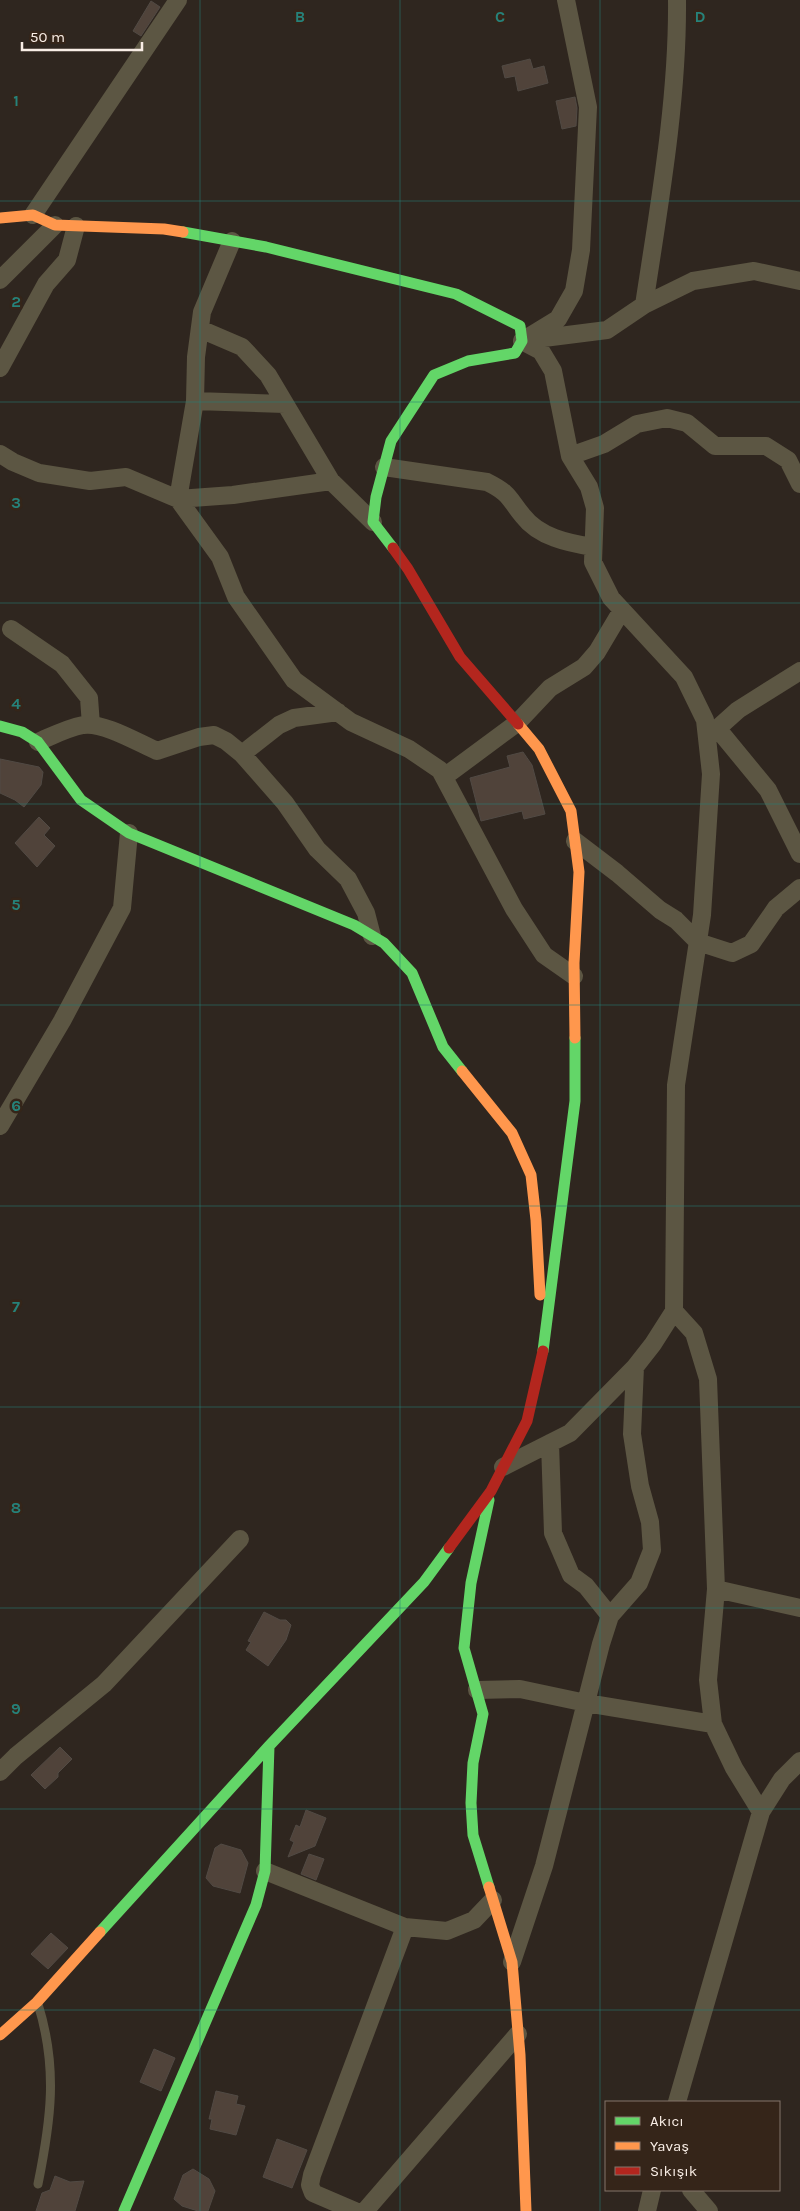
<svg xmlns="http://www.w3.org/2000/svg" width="800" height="2211" viewBox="0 0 800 2211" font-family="Karla,sans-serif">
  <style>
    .building { fill: #50433a; stroke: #514a44 }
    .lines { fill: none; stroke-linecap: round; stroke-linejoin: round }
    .lane { stroke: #5c5643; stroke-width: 9 }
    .street { stroke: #5c5643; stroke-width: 18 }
    .fast { stroke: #63d668; stroke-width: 11 }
    .slow { stroke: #ff974d; stroke-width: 11 }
    .jam { stroke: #b3261e; stroke-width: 11 }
    .grid { fill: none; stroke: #26827a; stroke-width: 1; stroke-opacity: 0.55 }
    .grid-label { font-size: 16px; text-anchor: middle; font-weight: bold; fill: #26827a; stroke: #352519; stroke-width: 5; stroke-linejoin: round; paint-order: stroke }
  </style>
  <rect width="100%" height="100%" fill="#2f261f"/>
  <path class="building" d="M151,1L160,7L141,36L133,31Z
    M530,59L533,69L544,66L548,83L518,91L515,76L505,78L502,66Z
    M575,97L577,108L576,126L562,129L556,101Z
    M523,752L532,765L545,814L524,819L522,811L481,821L470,778L510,767L507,756Z
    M0,759L39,767L43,772L41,785L24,807L15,800L0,793Z
    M39,817L50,828L44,835L55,846L37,867L15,843Z
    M264,1612L280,1620H286L291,1625L286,1640L268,1666L246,1650L251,1642L248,1641Z
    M60,1747L72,1759L58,1773V1777L45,1789L31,1775Z
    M306,1810L326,1818L315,1846L288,1857L294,1842L290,1840L296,1825L300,1827Z
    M221,1844L241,1850L248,1863L240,1893L213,1886L206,1878L215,1848Z
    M309,1854L324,1859L316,1880L301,1874Z
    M51,1933L68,1948L48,1969L31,1954Z
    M154,2049L175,2058L161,2091L140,2082Z
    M216,2091L238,2096L236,2104L245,2106L236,2135L210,2129L212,2119H209Z
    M277,2139L307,2150L292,2188L263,2177Z
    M193,2169L209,2179L215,2191L208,2211H198L182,2206L174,2199L183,2175Z
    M55,2176L70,2182L84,2181L75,2211H36L42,2193L50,2190Z"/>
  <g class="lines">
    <path class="lane" d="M38,2004C58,2068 51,2120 38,2184"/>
    <path class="street" d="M33,215L178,0
      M232,241L202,312L196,357L195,401L178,499L220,557L236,597L294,680L351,722L409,749L440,770L514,909L544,955L574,976
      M0,280L55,225
      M644,305C659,206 678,100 677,0
      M200,329L242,347L268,375L331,481L373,522
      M528,340L607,330L644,305L693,281L754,271L800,281
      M522,341L541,351L553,371L570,456L589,487L595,508L593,562L611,598L684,677L705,720L711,774L702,915L676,1085L674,1311L694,1333L708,1379L716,1589L708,1680L713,1724L734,1768L761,1812
      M522,341L558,319L574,291L581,250L588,107L566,0
      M0,368L46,284L67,260L76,226
      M195,401L285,404
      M0,454L13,462L39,473L90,481L126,477L178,499L233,495L331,481
      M570,456L604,444L637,424L667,418L687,423L715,446H766L788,460L800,484
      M384,467L487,482C511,494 508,498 523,516C539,537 568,543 593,547
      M11,629L62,664L89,698L91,725
      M717,728L768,790L800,854
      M709,736L738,710L800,671
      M38,742C52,736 67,728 83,725C103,722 137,742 157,751L199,737L214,735L226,741L242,754L285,803L317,849L348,879L366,913L372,936
      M242,754L279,725L294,718L338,712
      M444,777L517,723L550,688L584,667L597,652L622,610
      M575,841L617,873L660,910L676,920L698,942L732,953L751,944L776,908L800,888
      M0,1126L62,1021L122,908L129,833
      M550,1443L553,1533L571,1575L586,1586L610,1616
      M503,1467L570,1433L635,1367L653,1344L674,1311
      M716,1589L800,1608
      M477,1690L520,1689L586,1703L713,1724
      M0,1772L16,1756L104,1684L240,1539
      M265,1871L405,1927L447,1931L474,1920L493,1900
      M512,1962L544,1866L601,1644L610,1616L639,1583L652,1550L650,1522L640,1486L632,1434L635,1367
      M677,2102L761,1812L782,1779L800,1761
      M691,2190L709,2211
      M355,2211L313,2193L310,2185L312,2175L405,1927
      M365,2211L518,2034
      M647,2211L652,2190"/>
    <path class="fast" d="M183,232L266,247L456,294L520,326L522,341L515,353L468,361L434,375L391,441L376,497L373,522L393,548
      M0,726L22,732L38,742L81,800L129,833L354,925L384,943L412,973L443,1047L462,1071
      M543,1351L575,1101V1038
      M489,1500L471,1583L464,1648L483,1714L473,1763L471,1803L473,1835L489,1887
      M100,1932L269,1746L424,1582L449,1548
      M124,2211L256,1905L265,1871L269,1746"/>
    <path class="slow" d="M0,218L33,215L55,225L164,229L183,232
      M518,724L539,749L571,811L579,872L574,963L575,1038
      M462,1071L512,1133L531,1175L536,1220L540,1295
      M489,1887L512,1962L520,2055L526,2211
      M0,2035L37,2002L100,1932"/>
    <path class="jam" d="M393,548L408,569L460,657L518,724
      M449,1548L491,1491L527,1421L543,1351"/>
  </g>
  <path class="grid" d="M200,0V2211M400,0V2211M600,0V2211M0,201H800M0,402H800M0,603H800M0,804H800M0,1005H800M0,1206H800M0,1407H800M0,1608H800M0,1809H800M0,2010H800"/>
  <g class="grid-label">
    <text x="300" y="22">B</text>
    <text x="500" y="22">C</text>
    <text x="700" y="22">D</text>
    <text x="16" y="106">1</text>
    <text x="16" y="307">2</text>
    <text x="16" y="508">3</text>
    <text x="16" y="709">4</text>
    <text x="16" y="910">5</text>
    <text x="16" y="1111">6</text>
    <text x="16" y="1312">7</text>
    <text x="16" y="1513">8</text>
    <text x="16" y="1714">9</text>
  </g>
  <rect x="605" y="2101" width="175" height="90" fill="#352519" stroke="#83756b"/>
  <rect x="615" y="2117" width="25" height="8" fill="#63d668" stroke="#83756b"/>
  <text x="650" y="2126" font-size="15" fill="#f9eee6">Akıcı</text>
  <rect x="615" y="2142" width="25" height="8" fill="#ff974d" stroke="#83756b"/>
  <text x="650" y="2151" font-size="15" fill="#f9eee6">Yavaş</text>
  <rect x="615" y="2167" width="25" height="8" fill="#b3261e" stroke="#83756b"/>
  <text x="650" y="2176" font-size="15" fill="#f9eee6">Sıkışık</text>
  <path d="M22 42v8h120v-8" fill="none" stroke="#f9eee6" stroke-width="2.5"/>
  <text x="30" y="42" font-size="15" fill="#f9eee6" stroke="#352519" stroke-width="4" paint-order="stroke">50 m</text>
</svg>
